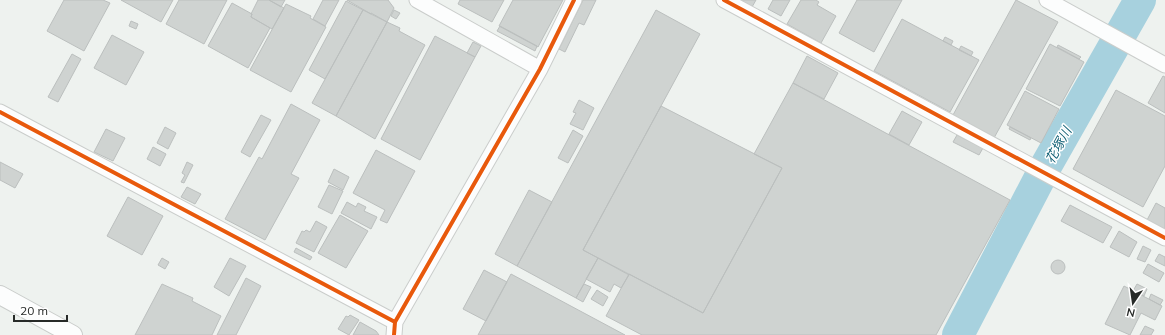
<svg xmlns="http://www.w3.org/2000/svg" width="1165" height="335" viewBox="0 0 1165 335" font-family="Mulish,'Noto Sans JP',sans-serif">
  <style>
    .lines { fill: none; stroke-linecap: round; stroke-linejoin: round }
    .river { stroke: #a7d1de; stroke-width: 32 }
    .building { fill: #cfd3d1; stroke: #bbbfbe }
    .minor-casing { stroke: #cacdcb; stroke-width: 17 }
    .tertiary-casing { stroke: #cacdcb; stroke-width: 20 }
    .minor { stroke: #fcfdfd; stroke-width: 15 }
    .tertiary { stroke: #fcfdfd; stroke-width: 18 }
    .cycleway-casing { stroke: #fff; stroke-width: 6 }
    .cycleway { stroke: #e8590c; stroke-width: 4 }
    .labels { text-anchor: middle; dominant-baseline: central; stroke-width: 3; stroke-linejoin: round; paint-order: stroke }
    .water-label { font-size: 13px; font-style: italic; fill: #136176; stroke: #fff }
  </style>
  <rect width="100%" height="100%" fill="#eef2ef"/>
  <g class="lines">
    <path class="river" d="M958,335L1047,164L1140,0"/>
  </g>
  <path class="building" d="M64,0H103L110,3L84,51L47,31Z
    M121,0H173L161,22Z
    M179,0H227L204,44L166,24Z
    M258,0H269L284,8L272,29L251,17L252,14H251Z
    M269,0H285L281,7Z
    M323,0H339L325,26L313,19Z
    M347,0H388L394,8L387,22L371,13V14Z
    M460,0H504L492,22L458,4Z
    M513,0H563L538,47L499,26Z
    M583,0H596L584,25L579,23L565,52L559,49Z
    M739,0H756L752,7Z
    M773,0H790L781,16L768,9Z
    M801,0H816L819,2L817,5L836,16L821,43L787,24Z
    M857,0H902L874,52L839,33Z
    M1016,0L1058,22L994,138L953,115Z
    M346,1L363,10L325,79L309,70Z
    M232,3L252,14L251,17L270,28L248,68L208,46Z
    M286,4L311,16L310,18L326,27L291,92L250,70Z
    M363,10L387,22L336,116L312,103Z
    M394,10L400,13L396,19L391,16Z
    M656,10L700,34L583,250L598,258L576,298L517,266Z
    M902,19L979,60L950,112L874,71Z
    M131,21L138,24L136,29L129,26Z
    M387,22L400,28L399,31L425,45L375,139L336,116Z
    M500,26L537,46L535,51L497,31Z
    M112,35L144,52L126,85L94,68Z
    M435,36L475,57L420,160L381,139Z
    M945,37L953,41L951,45L943,41Z
    M473,42L481,46L475,57L467,53Z
    M1050,44L1084,62L1060,106L1026,89Z
    M1058,45L1081,57L1079,59L1057,47Z
    M961,46L973,52L971,56L959,50Z
    M72,54L81,59L58,102L48,97Z
    M807,56L838,73L824,99L793,83Z
    M1163,76L1165,77V113L1148,103Z
    M793,83L1010,200L936,335H642L606,316L629,274L703,313L782,168L754,154Z
    M1116,90L1165,116V166L1143,207L1073,169Z
    M1025,91L1059,109L1041,143L1007,125Z
    M579,100L594,108L583,130L570,124L576,113L573,112Z
    M291,104L320,120L291,174L299,178L265,240L225,219L259,157L262,159Z
    M661,106L782,168L703,313L583,250Z
    M902,111L922,122L909,145L889,134Z
    M261,115L271,120L250,157L241,152Z
    M165,127L176,133L168,149L157,143Z
    M1010,127L1031,138L1030,140L1009,129Z
    M106,129L125,138L113,161L94,152Z
    M573,130L583,136L568,163L558,158Z
    M957,135L983,148L979,155L953,142Z
    M153,147L166,154L160,166L147,159Z
    M376,150L415,171L387,223L380,220L385,210L353,193Z
    M0,162L23,174L15,188L0,180Z
    M187,162L193,165L184,183L181,182L185,175L182,173Z
    M334,169L349,177L343,190L328,182Z
    M329,185L343,191L332,214L318,207Z
    M187,187L201,194L195,204L181,197Z
    M529,190L552,202L517,266L495,254Z
    M128,197L163,216L142,255L107,236Z
    M347,202L356,207L358,203L366,207L364,211L377,217L371,229L341,213Z
    M1156,203L1165,208V230L1147,220Z
    M1070,205L1112,227L1103,243L1061,221Z
    M340,215L368,231L346,268L318,253Z
    M316,221L327,227L314,252L296,243L302,231L304,232L306,230L310,232Z
    M1119,231L1137,242L1129,257L1110,247Z
    M1143,246L1151,250L1145,262L1137,259Z
    M296,248L312,257L310,260L294,252Z
    M1159,254L1165,257V266L1155,261Z
    M162,258L169,262L165,269L158,265Z
    M230,258L246,266L229,296L214,287Z
    M598,258L629,275L621,288L614,284L610,292L586,279Z
    M1051 267a7 7 0 1 1 14 0a7 7 0 1 1-14 0Z
    M1148,264L1164,273L1159,282L1143,273Z
    M484,270L507,282L486,321L463,309Z
    M511,274L625,335H478Z
    M246,278L261,286L236,335H217Z
    M162,284L193,298L192,301L221,316L212,335H135Z
    M584,284L591,287L583,302L576,298Z
    M1137,284L1147,289L1144,296L1133,291Z
    M1124,286L1162,306L1155,320L1141,313L1130,335L1105,324Z
    M597,290L608,297L603,306L591,299Z
    M1151,294L1163,300L1160,305L1149,299Z
    M350,315L359,320L349,335L338,329L346,316L348,317Z
    M360,322L376,331L379,335H353Z
    M1145,326L1154,330L1151,335H1140Z"/>
  <g class="lines">
    <g class="minor-casing">
      <path id="minor" d="M417,0L540,69
        M724,0L1165,238
        M1047,0L1165,65
        M0,112L395,322
        M394,335L395,322L540,69L574,0"/>
    </g>
    <g class="tertiary-casing">
      <path id="tertiary" d="M0,295L73,335"/>
    </g>
    <use href="#minor" class="minor"/>
    <use href="#tertiary" class="tertiary"/>
    <g class="cycleway-casing">
      <path id="cycleway" d="M724,0L1165,238
        M0,112L395,322
        M394,335L395,322L540,69L574,0"/>
    </g>
    <use href="#cycleway" class="cycleway"/>
  </g>
  <g class="labels">
    <g class="water-label">
      <text transform="translate(1058 145) rotate(-61)">花塚川</text>
    </g>
  </g>
  <g transform="translate(1133 303) rotate(193)" stroke="#ffffff" stroke-width="3" paint-order="stroke">
  <path d="M0-3L7 15L0 10L-7 15Z" fill="#272a28"/>
  <text y="-6" font-size="11" font-weight="bold" text-anchor="middle" fill="#272a28">N</text>
  </g>
  <path d="M14 315v6h53v-6" fill="none" stroke="#272a28" stroke-width="2"/>
  <text x="20" y="315" font-size="12" fill="#272a28" stroke="#ffffff" stroke-width="3" paint-order="stroke">20 m</text>
</svg>
